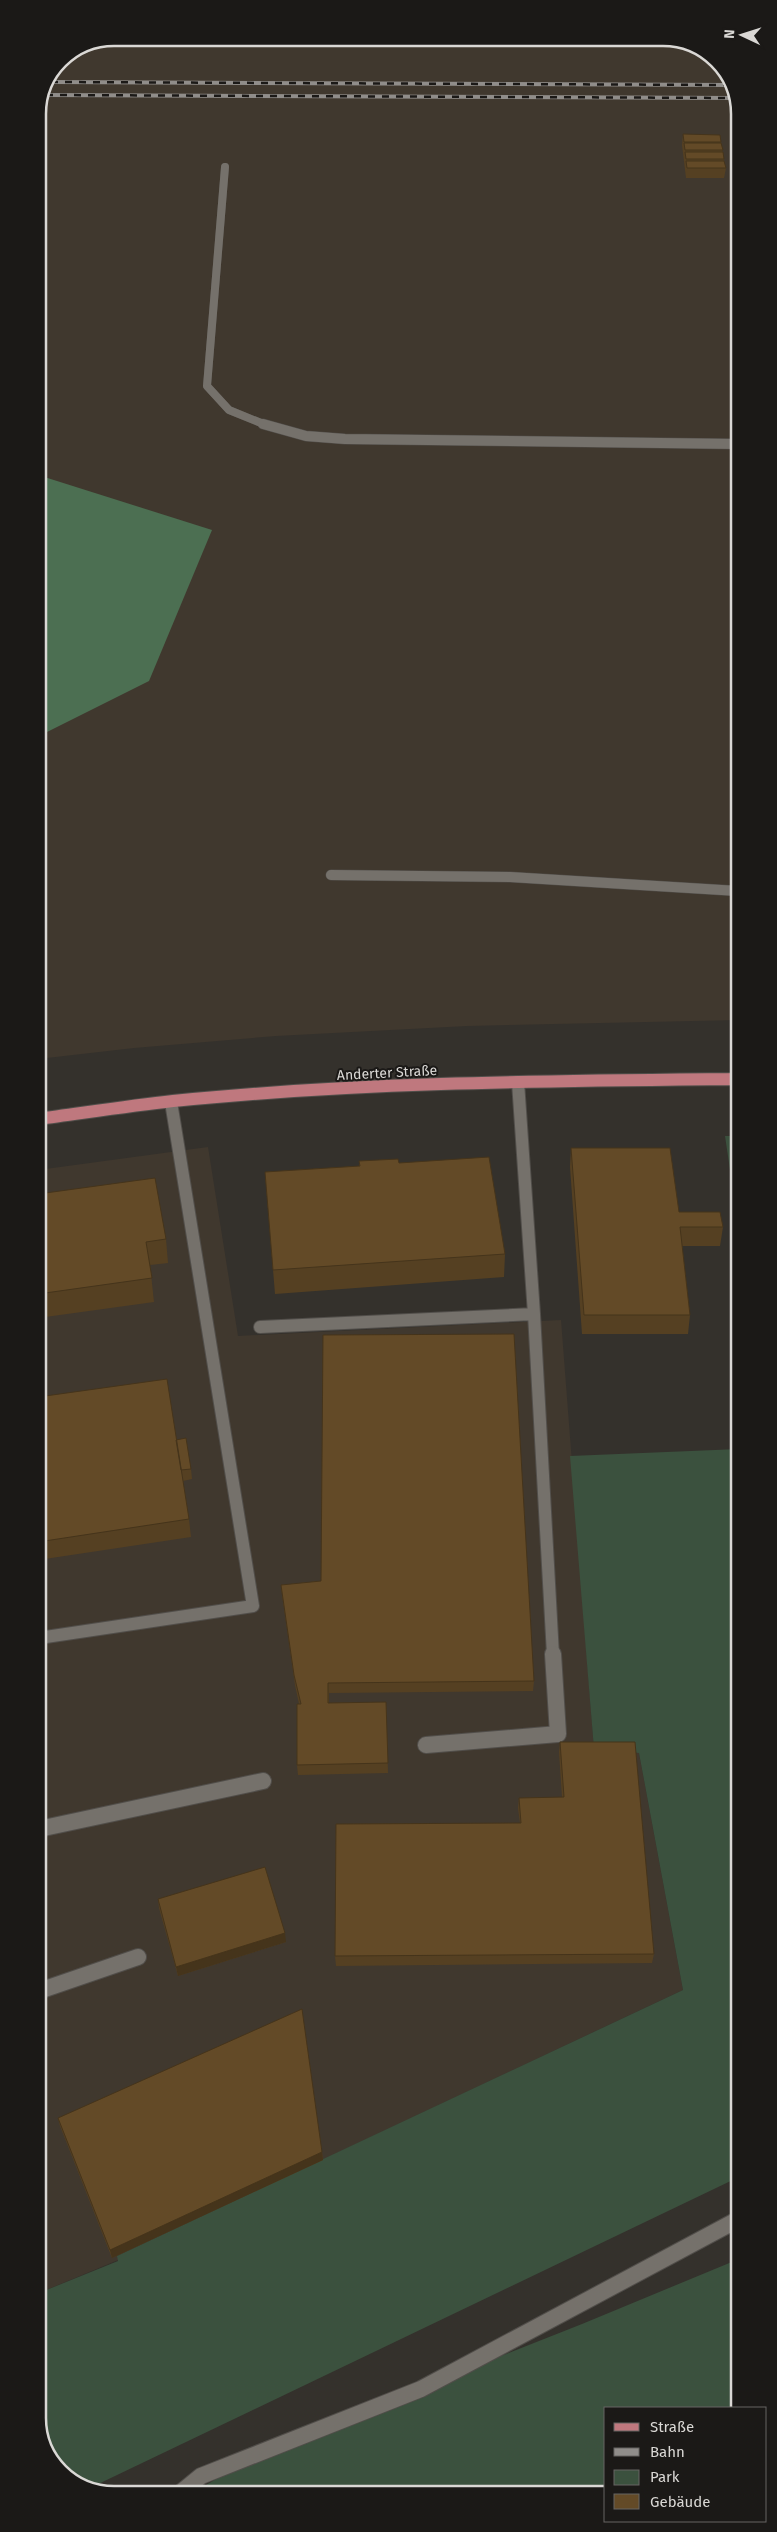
<svg xmlns="http://www.w3.org/2000/svg" width="777" height="2532" viewBox="0 0 777 2532" font-family="'Fira Sans',sans-serif">
  <style>
    .built { fill: #40382e }
    .green { fill: #3b513e }
    .forest { fill: #4c6f52 }
    .lines { fill: none; stroke-linecap: round; stroke-linejoin: round }
    .minor-far3-casing { stroke: #514e4a; stroke-width: 8 }
    .minor-far2-casing { stroke: #514e4a; stroke-width: 11 }
    .minor-far1-casing { stroke: #514e4a; stroke-width: 14 }
    .minor-casing { stroke: #514e4a; stroke-width: 18 }
    .major-casing { stroke: #514e4a; stroke-width: 14 }
    .minor-far3 { stroke: #75716b; stroke-width: 8 }
    .minor-far2 { stroke: #75716b; stroke-width: 10 }
    .minor-far1 { stroke: #75716b; stroke-width: 12 }
    .minor { stroke: #75716b; stroke-width: 16 }
    .major { stroke: #bf787e; stroke-width: 12 }
    .rail-casing { stroke: #908d8a; stroke-width: 4 }
    .rail { stroke: #1b1917; stroke-width: 2.5; stroke-dasharray: 7; stroke-linecap: butt }
    .wall { fill: #554022 }
    .shaded-wall { fill: #45341b }
    .building { fill: #634a27; stroke: #45341b }
    .labels { text-anchor: middle; dominant-baseline: central; stroke-width: 4; stroke-linejoin: round; paint-order: stroke }
    .street-label { font-size: 14px; fill: #dad8d5; stroke: #1b1917 }
    .rim { fill: none; stroke: #dad8d5; stroke-width: 2.5 }
  </style>
  <rect width="100%" height="100%" fill="#34312c"/>
  <path class="built" d="M115,38H672L713,57L738,99L739,1020L467,1026L276,1036L134,1048L38,1059V114L60,60Z
    M208,1147L238,1336L561,1320L594,1749L639,1753L683,1990L118,2256V2260L39,2293L38,1170Z"/>
  <path class="green" d="M725,1136H739V1230Z
    M739,1449V2177L92,2487L64,2476L50,2451L39,2406V2293L118,2261L117,2256L683,1990L639,1753L594,1749L570,1456Z
    M739,2259V2408H606V2493L191,2494L270,2447L582,2324Z"/>
  <path class="forest" d="M38,475L212,530L149,681L43,734L38,732Z"/>
  <g class="lines">
    <g class="minor-far3-casing">
      <path id="minor-far3" d="M225,167L207,386L229,410L266,425"/>
    </g>
    <g class="minor-far2-casing">
      <path id="minor-far2" d="M263,424L306,436L345,439L738,444
        M331,875L510,877L738,891"/>
    </g>
    <g class="minor-far1-casing">
      <path id="minor-far1" d="M534,1314L553,1655
        M260,1327L534,1314L518,1082
        M39,1638L253,1606L171,1102"/>
    </g>
    <g class="minor-casing">
      <path id="minor" d="M426,1745L558,1734L553,1654
        M39,1829L263,1781
        M39,1991L138,1957
        M179,2494L201,2476L421,2389L739,2219"/>
    </g>
    <g class="major-casing">
      <path id="major" d="M38,1119C83,1113 128,1106 173,1101C361,1082 550,1081 739,1079"/>
    </g>
    <use href="#minor-far3" class="minor-far3"/>
    <use href="#minor-far2" class="minor-far2"/>
    <use href="#minor-far1" class="minor-far1"/>
    <use href="#minor" class="minor"/>
    <use href="#major" class="major"/>
    <g class="rail-casing">
      <path id="rail" d="M51,82L730,85
        M46,95L737,98"/>
    </g>
    <use href="#rail" class="rail"/>
  </g>
  <path class="wall" d="M683,134L721,142L724,161L726,168L724,178H686L682,145Z
    M571,1148L679,1212L723,1227L720,1246H682L690,1315L688,1334H582L570,1167Z
    M359,1161L399,1163L505,1254L504,1277L275,1294L265,1172L359,1166Z
    M38,1194L166,1239L168,1263L150,1265L154,1302L38,1318Z
    M38,1397L176,1440L191,1469L192,1479L183,1481L189,1519L191,1537L38,1560Z
    M281,1585L534,1681L533,1691L329,1693V1703L386,1702L388,1773L298,1775L297,1765L299,1704L295,1685L282,1595Z
    M560,1742L654,1954L652,1963L336,1966L335,1956L520,1823L518,1808L519,1798L562,1797L559,1752Z
    M158,1899L286,1942L178,1976L159,1908Z
    M58,2118L322,2152L323,2160L112,2258L60,2126Z"/>
  <path class="shaded-wall" d="M285,1933L286,1942L178,1976L176,1967Z
    M322,2152L323,2160L112,2258L110,2250Z"/>
  <path class="building" d="M683,134L720,135L721,142H684Z
    M684,143H721L723,150H685Z
    M685,152H723L724,159H686Z
    M686,161H724L726,168H687Z
    M571,1148H670L679,1212H720L723,1227H680L690,1315H584Z
    M489,1157L505,1254L273,1270L265,1172L360,1166L359,1161L398,1159L399,1163Z
    M155,1178L166,1239L146,1242L152,1278L38,1294V1194Z
    M514,1334L534,1681L328,1683V1703L386,1702L388,1763L297,1765V1704H301L294,1675L281,1585L321,1581L323,1335Z
    M167,1379L189,1519L38,1542V1397Z
    M186,1438L191,1469L181,1470L176,1440Z
    M560,1742H635L654,1954L335,1956L336,1824L521,1823L519,1798L564,1797Z
    M265,1867L285,1933L176,1967L158,1899Z
    M302,2009L322,2152L110,2250L58,2118Z"/>
  <g class="labels">
    <g class="street-label">
      <text transform="translate(387 1073) rotate(-3)">Anderter Straße</text>
    </g>
  </g>
  <path d="M0 0H777V2532H0ZM114 46H663A68 68 0 0 1 731 114V2418A68 68 0 0 1 663 2486H114A68 68 0 0 1 46 2418V114A68 68 0 0 1 114 46Z" fill="#1b1917" fill-rule="evenodd"/>
  <path class="rim" d="M114 46H663A68 68 0 0 1 731 114V2418A68 68 0 0 1 663 2486H114A68 68 0 0 1 46 2418V114A68 68 0 0 1 114 46Z"/>
  <rect x="604" y="2407" width="162" height="115" fill="#1b1917" stroke="#676563"/>
  <rect x="614" y="2423" width="25" height="8" fill="#bf787e" stroke="#676563"/>
  <text x="650" y="2432" font-size="15" fill="#dad8d5">Straße</text>
  <rect x="614" y="2448" width="25" height="8" fill="#908d8a" stroke="#676563"/>
  <text x="650" y="2457" font-size="15" fill="#dad8d5">Bahn</text>
  <rect x="614" y="2470" width="25" height="15" fill="#3b513e" stroke="#676563"/>
  <text x="650" y="2482" font-size="15" fill="#dad8d5">Park</text>
  <rect x="614" y="2494" width="25" height="15" fill="#634a27" stroke="#676563"/>
  <text x="650" y="2507" font-size="15" fill="#dad8d5">Gebäude</text>
  <g transform="translate(742 35) rotate(274)" stroke="#1b1917" stroke-width="4" paint-order="stroke">
  <path d="M0-4L9 19L0 12L-9 19Z" fill="#dad8d5"/>
  <text y="-8" font-size="14" font-weight="bold" text-anchor="middle" fill="#dad8d5">N</text>
  </g>
</svg>
